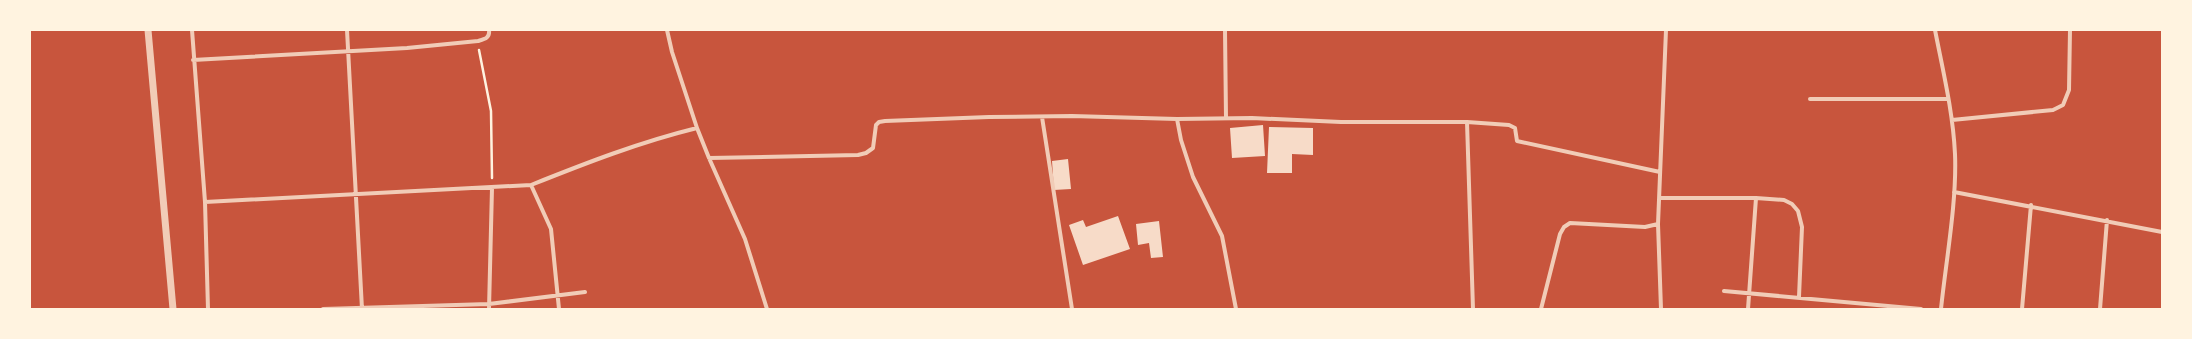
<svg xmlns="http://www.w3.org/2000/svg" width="2192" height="339" viewBox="0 0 2192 339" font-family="Quicksand,sans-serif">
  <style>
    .building { fill: #f7dbc8 }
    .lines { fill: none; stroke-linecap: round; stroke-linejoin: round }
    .path { stroke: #fff3e0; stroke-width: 2.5 }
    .minor { stroke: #f1ccb7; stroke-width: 4 }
    .tertiary { stroke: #f1ccb7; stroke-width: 7 }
  </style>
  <rect width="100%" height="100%" fill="#c8553d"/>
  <path class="building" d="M1263,125L1265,156L1232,158L1230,128Z
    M1269,127L1313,128V155L1292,154V173H1267Z
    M1068,159L1071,189L1054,190L1052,161Z
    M1118,216L1130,249L1083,265L1069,225L1083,220L1086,227Z
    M1159,221L1163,257L1151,258L1149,243L1138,245L1136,224Z"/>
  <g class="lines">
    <path class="path" d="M479,50L491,111L492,178"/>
    <path class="minor" d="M192,30L205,202L208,309
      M347,30L362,309
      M1225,30L1226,118
      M1935,30C1943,71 1953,112 1955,154C1957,201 1946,261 1941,309
      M193,60L407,48L478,41C485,39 490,38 489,30
      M1810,99H1948
      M1042,117L1072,309
      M1177,119L1181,140L1193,177L1222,236L1236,309
      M1952,120L2053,110L2063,105L2069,90L2070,30
      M1467,122L1473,309
      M697,128L709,158L745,239L767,309
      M709,158L858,155L866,153L873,148L876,125L879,122L885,121L989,117L1072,116L1177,119L1252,118L1341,122H1467L1509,125L1515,128L1517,141L1660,172
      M531,185C586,163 640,142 697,128L672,52L667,30
      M1954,192L2162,232
      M1660,198H1756L1784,200L1792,204L1798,211L1802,227L1799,297
      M205,202L531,185L551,229L559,309
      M1658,224L1661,309
      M1724,291L1921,309
      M323,309L489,304L585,292
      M489,309L492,188
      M1541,309L1560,234L1564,227L1570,223L1645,227L1658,224L1666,30
      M1748,309L1756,198
      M2022,309L2031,205
      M2100,309L2107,220"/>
    <path class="tertiary" d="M148,30L173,309"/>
  </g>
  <rect width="2192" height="339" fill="none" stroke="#fff3e0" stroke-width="62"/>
</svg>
